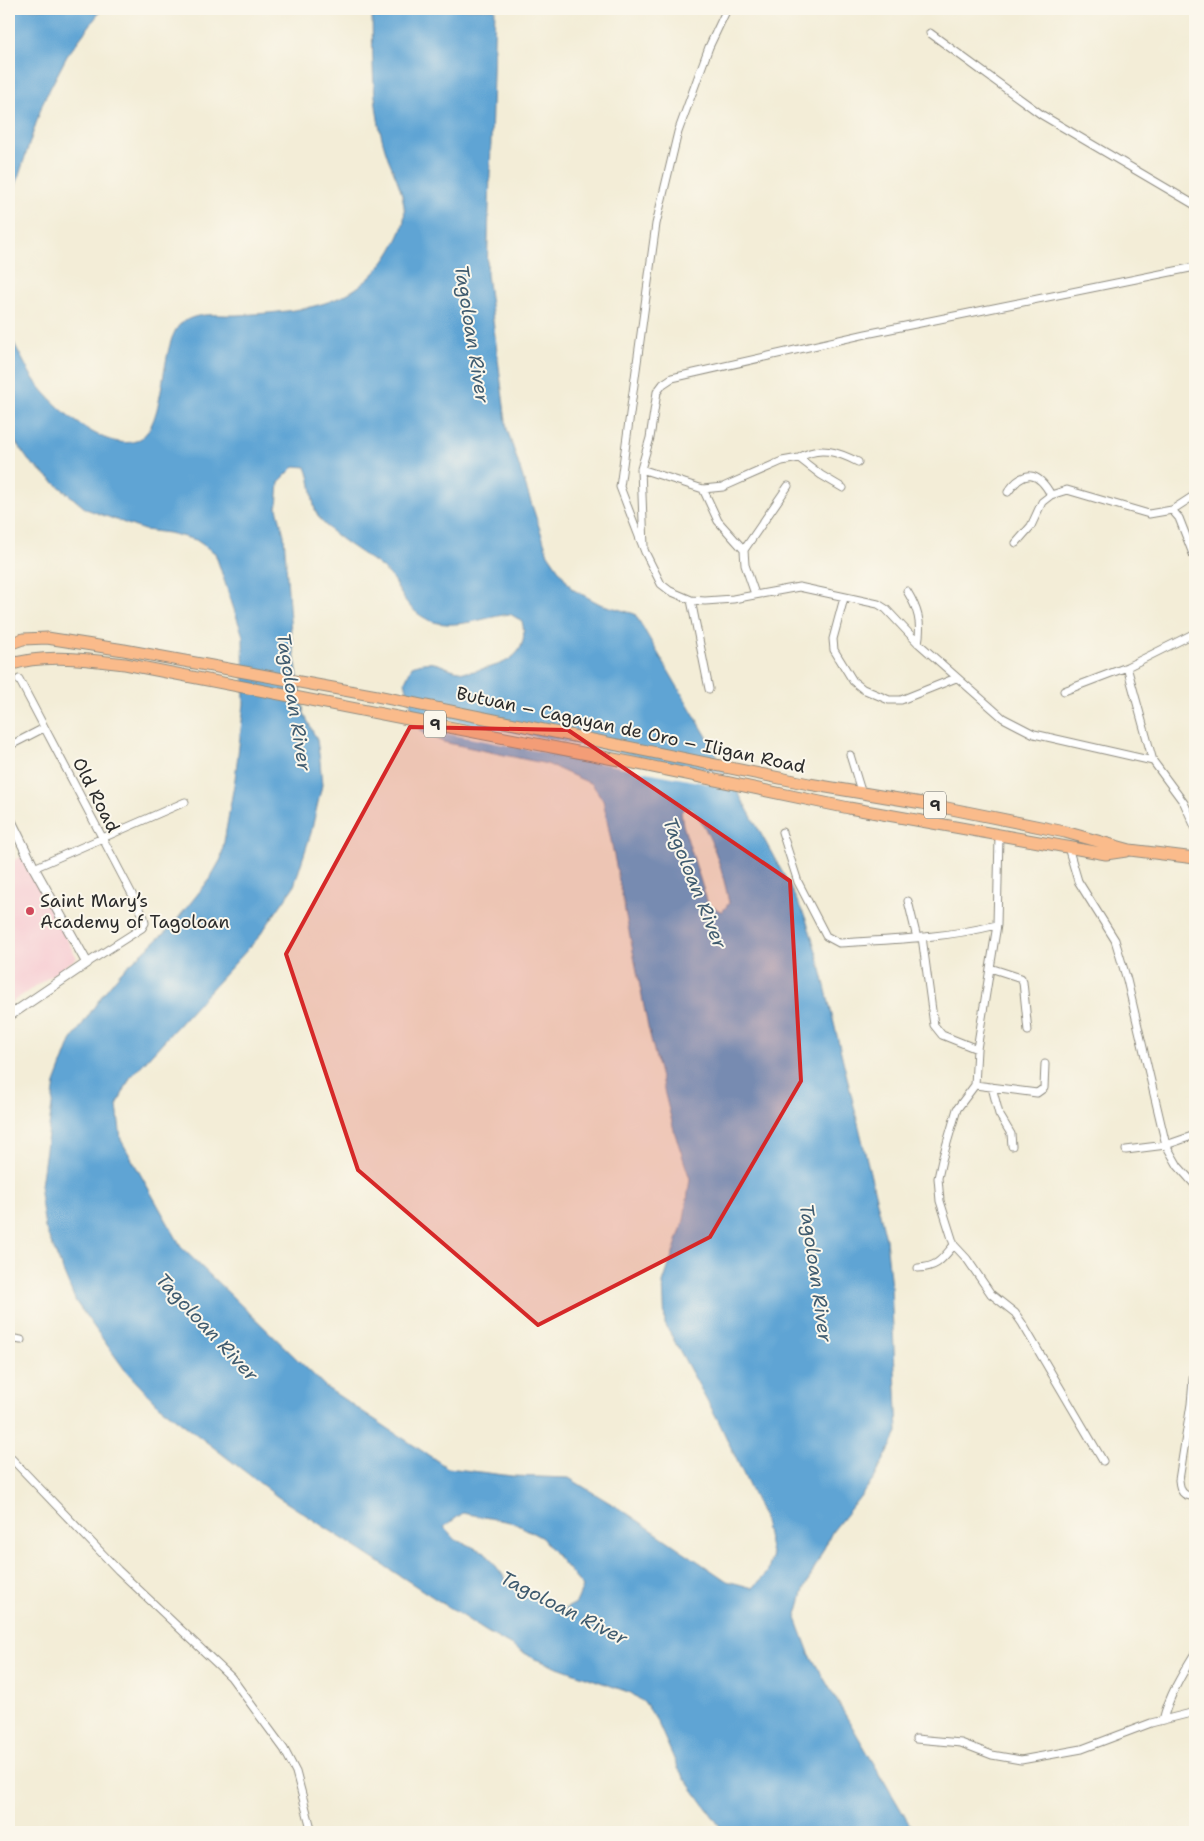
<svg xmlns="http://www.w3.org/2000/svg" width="1204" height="1841" viewBox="0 0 1204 1841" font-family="'Shantell Sans',sans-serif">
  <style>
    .built { fill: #f7cfd4 }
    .water { fill: #5ea4d4; stroke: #446880; fill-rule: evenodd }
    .pier { fill: #f3edd7 }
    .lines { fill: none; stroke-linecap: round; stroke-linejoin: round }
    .minor-casing { stroke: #8f8c81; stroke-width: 9 }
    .tertiary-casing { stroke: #8f8c81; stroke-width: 11 }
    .trunk-casing { stroke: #8f8c81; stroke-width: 13 }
    .minor { stroke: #fff; stroke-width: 7 }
    .tertiary { stroke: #fff; stroke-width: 9 }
    .trunk { stroke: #fabb8b; stroke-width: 11 }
    .marked { fill: #d62828; fill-opacity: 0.2; stroke: #d62828; stroke-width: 4; stroke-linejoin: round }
    .poi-dot { fill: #d1495b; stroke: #fbf7ec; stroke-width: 2 }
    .labels { text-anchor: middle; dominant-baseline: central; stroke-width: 4; stroke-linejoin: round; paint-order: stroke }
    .shield { fill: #fbf7ec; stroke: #696865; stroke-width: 1 }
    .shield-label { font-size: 16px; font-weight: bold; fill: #2b2b2b }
    .street-label { font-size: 18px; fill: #2b2b2b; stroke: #fbf7ec }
    .poi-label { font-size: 18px; fill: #2b2b2b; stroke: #fbf7ec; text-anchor: start }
    .water-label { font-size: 19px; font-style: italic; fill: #3f5b6f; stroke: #fbf7ec }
  </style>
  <rect width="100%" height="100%" fill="#fbf7ec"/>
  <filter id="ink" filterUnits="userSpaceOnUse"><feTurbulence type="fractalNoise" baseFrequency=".02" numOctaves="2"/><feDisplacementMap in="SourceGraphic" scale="10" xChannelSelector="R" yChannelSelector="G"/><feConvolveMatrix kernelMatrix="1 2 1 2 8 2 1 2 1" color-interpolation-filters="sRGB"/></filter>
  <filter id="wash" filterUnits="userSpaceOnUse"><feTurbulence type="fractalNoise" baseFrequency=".0096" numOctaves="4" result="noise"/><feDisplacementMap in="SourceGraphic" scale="20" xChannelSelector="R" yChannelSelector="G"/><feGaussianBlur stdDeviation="1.12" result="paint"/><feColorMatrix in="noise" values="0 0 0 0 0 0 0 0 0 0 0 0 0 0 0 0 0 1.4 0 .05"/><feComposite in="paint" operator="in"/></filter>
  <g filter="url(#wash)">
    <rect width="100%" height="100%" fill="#f3edd7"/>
    <path class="built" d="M22,856L77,958L9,1004V863Z"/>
    <path class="water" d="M9,9H102L67,56L43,102L9,206Z
      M372,9H495L487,274L507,429L548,554L572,589L600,604L635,614L710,742L786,879L806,919L819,961L886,1239L891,1287L898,1432L874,1479L832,1532L804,1590L796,1618L809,1653L914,1832H724L679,1770L657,1721L646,1704L631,1693L535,1659L487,1632L278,1497L157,1404L125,1370L76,1302L45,1228L40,1193L55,1083L71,1041L103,994L122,971L171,927L209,880L221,859L235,779L244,704L243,636L215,553L196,540L169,533L144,530L86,509L29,461L9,433V333C16,347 23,361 31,375C48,402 102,452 136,441C169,429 158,337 183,322C201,311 217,316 237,315C310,311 369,306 401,231C411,207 397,180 388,158C371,111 373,58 372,9ZM295,466L306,467C313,483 311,500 316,512C328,537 370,555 389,574C393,578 396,585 399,590C406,604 416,615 431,621C457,630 484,617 510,614L522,621C530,652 509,664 482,669C478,670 472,672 467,672C443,671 439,656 412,666L405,682L416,726L424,734L443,742L547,764L592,784L603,800L648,1027L675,1134L690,1179L684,1220L663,1283L665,1324L718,1420L763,1516L772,1558L767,1573L753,1588L727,1581L628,1514L569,1478L512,1476L448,1468L327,1388L182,1248L121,1140L117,1105L130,1078L258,938L294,886L311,833L322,785L320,761L317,740L304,714L291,634L284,535L277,508L279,482ZM686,807L692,808C712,833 723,872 729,903L722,912L708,904L683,825L681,812ZM463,1513L515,1523L542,1538L583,1587L576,1603L561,1611L509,1583L485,1552L456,1540L444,1527Z"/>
    <path class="pier" d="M410,712L731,775L740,790L413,727Z"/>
  </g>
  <g filter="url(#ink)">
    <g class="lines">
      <g class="minor-casing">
        <path id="minor" d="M727,9L709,47L678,132L656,224L620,487L645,552L661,584L670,591L691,600L705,601L733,599L799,587L878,604L886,609L918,643L1003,718L1034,734L1153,761
          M930,33L1042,115L1195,205
          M799,458C819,445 838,452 858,462
          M641,469L703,489L723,487L782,461L799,458L821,475L843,488
          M703,489L718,521L744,550
          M1008,492C1024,469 1038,471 1051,495
          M1172,510L1195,495
          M1016,543L1031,526L1042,502L1051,495L1067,490L1149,514L1172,510L1179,518L1195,559
          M644,547L641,469L650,438L657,392L663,384L672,378L866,334L1195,267
          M907,591C918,609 922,623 918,643
          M755,594L745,565L744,550L788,486
          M844,598L833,639L834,650L853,681L863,689L889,700H901L956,678
          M691,600L709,689
          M1127,667L1153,761L1184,803L1195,827
          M19,679L144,917L145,923L142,928L87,963
          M1064,691L1127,667L1195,633
          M9,746L44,728
          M850,755L861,791
          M782,832L798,882L826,936L839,943C892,940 945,938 997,925
          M999,836L997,925L977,1049L975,1085L1037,1093L1044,1088L1045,1064
          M1068,847L1078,881L1115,940L1127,980L1166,1145L1178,1166L1195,1185
          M34,868L185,802
          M908,901L917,938
          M922,937L934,1025L942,1035L977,1049
          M990,968L1021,978L1023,982L1028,1031
          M975,1085L957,1109L942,1160L938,1178L940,1201L954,1245L967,1259L991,1294L1015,1313L1022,1323L1103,1461
          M992,1087L999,1114L1011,1134L1012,1146
          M1126,1150L1166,1145L1195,1135
          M918,1268C938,1267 942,1259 954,1245
          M9,1338L21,1340
          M1195,1357L1191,1404L1179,1480C1180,1491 1183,1497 1195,1496
          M9,1456L118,1570L231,1677L284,1749L296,1772L312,1832
          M1163,1720C1169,1696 1182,1674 1195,1653
          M916,1739L961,1743L992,1755L1021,1760L1082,1749L1151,1723L1195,1712"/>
      </g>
      <g class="tertiary-casing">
        <path id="tertiary" d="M9,817L34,868L87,963L9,1016"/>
      </g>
      <g class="trunk-casing">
        <path id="trunk" d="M9,644L23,639L47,638L124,650L377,696L809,784L922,803L1065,832L1130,850L1195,858
          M9,665C47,653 86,660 125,664L634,763L849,808L1106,854L1126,851"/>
      </g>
      <use href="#minor" class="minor"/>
      <use href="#tertiary" class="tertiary"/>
      <use href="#trunk" class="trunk"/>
    </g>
  </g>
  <path class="marked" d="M410,727L568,730L790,881L801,1081L710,1237L538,1325L358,1170L286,954Z"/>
  <circle class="poi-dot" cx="30" cy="911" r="5"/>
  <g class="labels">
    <g class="shield">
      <rect x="424" y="710.5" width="22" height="27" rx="4"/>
      <rect x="924" y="791.5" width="22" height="27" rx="4"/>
    </g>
    <g class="shield-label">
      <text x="435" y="724">9</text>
      <text x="935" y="805">9</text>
    </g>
    <g class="street-label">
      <text transform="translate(631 730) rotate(12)">Butuan – Cagayan de Oro – Iligan Road</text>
      <text transform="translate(96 795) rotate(63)">Old Road</text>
    </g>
    <g class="poi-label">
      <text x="40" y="901">Saint Mary’s<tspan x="40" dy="21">Academy of Tagoloan</tspan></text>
    </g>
    <g class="water-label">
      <text transform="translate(472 334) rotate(81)">Tagoloan River</text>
      <text transform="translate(294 702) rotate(81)">Tagoloan River</text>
      <text transform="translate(695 883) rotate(68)">Tagoloan River</text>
      <text transform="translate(816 1273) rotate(82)">Tagoloan River</text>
      <text transform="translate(207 1327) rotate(47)">Tagoloan River</text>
      <text transform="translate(564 1608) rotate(27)">Tagoloan River</text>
    </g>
  </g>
  <rect width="1204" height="1841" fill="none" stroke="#fbf7ec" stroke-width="30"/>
</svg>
